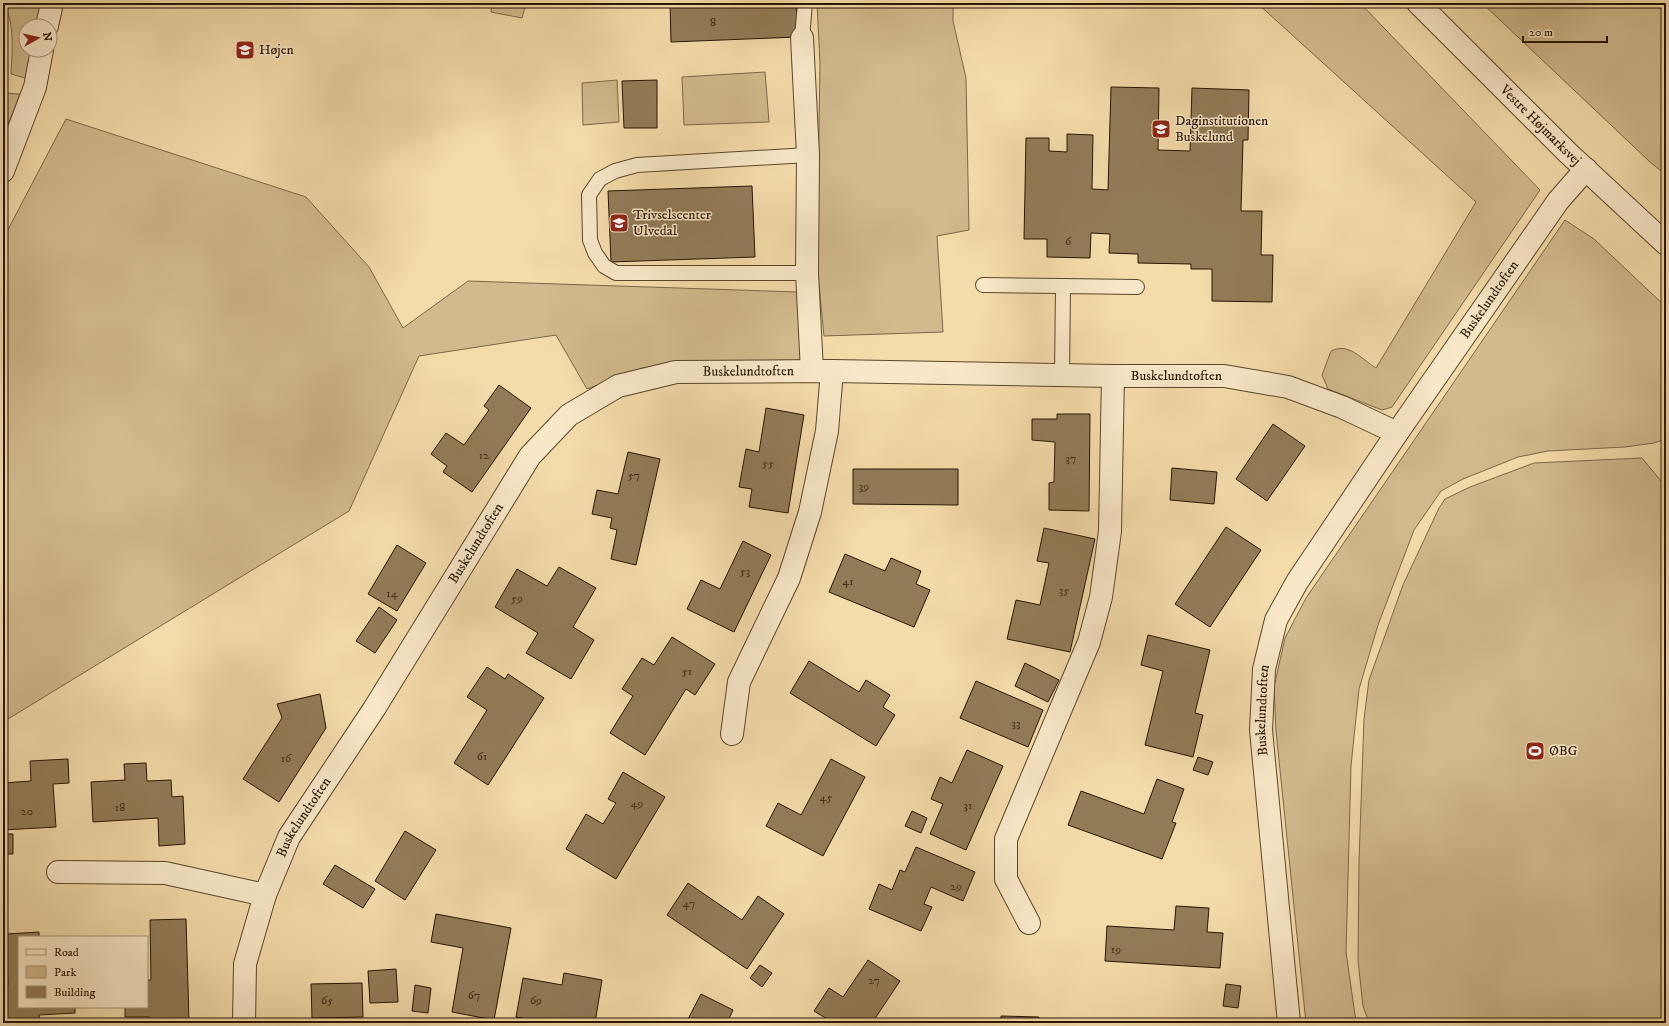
<svg xmlns="http://www.w3.org/2000/svg" width="1669" height="1026" viewBox="0 0 1669 1026" font-family="'IM FELL DW Pica',serif">
  <style>
    .green { fill: #d1ba8d; stroke: #7c6746 }
    .building { fill: #927c58; stroke: #281400 }
    .lines { fill: none; stroke-linecap: round; stroke-linejoin: round }
    .service-casing { stroke: #5b462a; stroke-width: 16 }
    .minor-casing { stroke: #5b462a; stroke-width: 24 }
    .tertiary-casing { stroke: #5b462a; stroke-width: 24 }
    .service { stroke: #f8e8c8; stroke-width: 14 }
    .minor { stroke: #f8e8c8; stroke-width: 22 }
    .tertiary { stroke: #f8e8c8; stroke-width: 22 }
    .labels { text-anchor: middle; dominant-baseline: central; stroke-width: 3; stroke-linejoin: round; paint-order: stroke }
    .number-label { font-size: 12px; fill: #422e16 }
    .poi-label { font-size: 14px; fill: #281400; stroke: #f8e8c8; text-anchor: start }
    .street-label { font-size: 14px; fill: #281400; stroke: #f8e8c8 }
  </style>
  <rect width="100%" height="100%" fill="#f4dcaa"/>
  <filter id="stains"><feTurbulence type="fractalNoise" baseFrequency=".005" numOctaves="4"/><feColorMatrix values="0 0 0 0 .2 0 0 0 0 .09 0 0 0 0 .02 0 0 0 .5 -.17"/></filter>
  <radialGradient id="worn" r=".72"><stop offset=".6" stop-color="#630" stop-opacity="0"/><stop offset="1" stop-color="#630" stop-opacity=".3"/></radialGradient>
  <path class="green" d="M4,3H43L38,26H26V50H32L25,78L11,74C12,50 15,25 4,3Z
    M492,3H526L522,18L491,12Z
    M817,3H953V21L966,78L969,230L937,236L943,332L824,336L817,264L820,63Z
    M1257,3H1360L1540,190L1392,407L1382,410L1328,389L1322,375L1331,351C1349,342 1361,359 1376,368L1476,202Z
    M1482,3H1666V175L1650,162Z
    M765,72L769,122L684,125L682,77Z
    M617,80L619,122L583,125L582,83Z
    M3,93L20,94L3,138Z
    M66,119L306,197L369,267L403,328L468,281L798,292L804,360L682,362L642,368L587,389L556,335L419,356L349,511L3,722V239Z
    M1565,220L1594,239L1666,307V439L1654,443L1625,447L1548,451L1518,457L1463,479L1441,491L1414,530L1378,625L1359,689L1351,766L1346,952L1355,1015L1357,1023H1306L1276,731L1274,687L1285,638L1306,598Z
    M1642,458L1666,487V1023H1369L1363,1006L1358,961L1359,861L1364,719L1369,680L1403,585L1439,508L1445,499L1470,487L1534,463Z"/>
  <path class="building" d="M670,3H796L798,37L671,42Z
    M657,80V128H624L622,81Z
    M1111,87L1159,88L1158,150L1190,151L1192,88L1249,90L1248,140H1243L1241,211H1262L1261,255H1273L1272,302L1212,301V269H1191V264L1138,263V254L1109,253L1110,234L1091,233L1090,258L1047,257V239H1024L1026,138H1049V151L1067,152V134L1093,135L1092,189L1108,190Z
    M752,186L755,257L611,262L608,191Z
    M499,385L531,408L472,492L443,472L447,466L431,454L446,433L464,445L489,410L484,406Z
    M766,408L804,415L788,513L749,507L752,489L739,487L746,449L759,452Z
    M1057,414H1090L1089,511L1049,510V483L1054,482L1055,442L1032,440V419H1057Z
    M1273,424L1305,446L1267,501L1236,479Z
    M628,452L660,459L636,565L611,559L617,530L610,528L612,518L592,514L597,490L618,494Z
    M1172,468L1217,472L1214,504L1170,500Z
    M853,469H958V505L853,504Z
    M1226,527L1261,550L1210,627L1175,604Z
    M1044,528L1095,539L1070,652L1007,639L1016,600L1040,605L1049,563L1037,561Z
    M743,541L771,555L734,632L687,609L701,580L720,589Z
    M397,545L426,563L397,611L368,594Z
    M845,554L885,571L891,558L921,571L916,584L930,590L914,627L829,592Z
    M559,567L596,588L573,627L594,640L571,679L526,653L538,633L495,607L517,569L547,586Z
    M379,607L397,620L375,653L356,641Z
    M1148,635L1210,650L1195,713L1203,715L1193,757L1145,745L1163,671L1141,665Z
    M672,637L715,664L695,695L686,689L645,755L610,733L633,696L622,689L642,658L654,665Z
    M809,661L859,692L866,680L890,695L883,707L895,715L876,746L790,693Z
    M1025,663L1059,680L1048,702L1015,686Z
    M487,667L505,679L508,674L544,698L488,785L454,763L487,710L467,697Z
    M976,681L1043,710L1028,747L960,718Z
    M320,694L326,728L279,802L243,779L282,718L277,704Z
    M967,750L1003,766L966,850L930,834L943,804L931,799L940,777L952,783Z
    M1198,757L1213,762L1208,775L1193,770Z
    M68,759L69,783L53,784L56,827L3,830V783L31,781L30,761Z
    M831,759L865,777L823,856L766,826L778,803L801,815Z
    M146,763L147,781L171,780L172,797L183,796L185,844L159,846L158,818L93,822L91,782L125,780L124,764Z
    M623,772L665,797L616,879L566,849L586,814L603,824L616,803L608,799Z
    M1157,779L1184,789L1172,822L1176,823L1162,859L1068,825L1081,791L1144,814Z
    M912,811L927,818L921,833L905,826Z
    M405,831L436,850L405,900L375,881Z
    M3,834H13V854H3Z
    M916,847L975,872L963,901L931,887L924,904L932,907L921,931L869,909L879,884L892,890L900,870L905,872Z
    M335,865L375,889L363,908L323,884Z
    M688,883L742,920L758,896L784,914L747,969L667,915Z
    M1176,906L1209,908L1207,932L1223,933L1220,968L1105,961L1107,926L1174,930Z
    M436,914L511,928L494,1020L452,1012L463,948L431,942Z
    M186,919L189,1021L149,1022V1017H125V1007H147V980H151L150,920Z
    M39,932V937H19V1007H75V1013L39,1015L40,1023H3V985H8L6,934Z
    M868,960L900,981L872,1023H825L827,1019L814,1011L829,988L843,997Z
    M760,965L772,973L762,987L750,978Z
    M396,969L398,1002L370,1003L368,971Z
    M564,973L602,980L595,1023H548L516,1017L523,978L562,985Z
    M362,983L363,1017L312,1018L311,984Z
    M1226,984L1241,986L1238,1008L1223,1006Z
    M415,985L431,988L428,1013L412,1011Z
    M701,994L733,1010L727,1023H686Z
    M1001,1016L1039,1017V1023H1001Z"/>
  <g class="lines">
    <g class="service-casing">
      <path id="service" d="M802,38L805,3
        M807,273H616L604,266L595,253L590,240L589,195L600,179L615,171L637,165L808,155
        M983,285L1063,286
        M1062,375L1063,286L1137,287"/>
    </g>
    <g class="minor-casing">
      <g id="minor">
        <path d="M47,26L52,3"/>
        <path d="M802,38L808,155L807,273L812,371"/>
        <path d="M3,171L35,87L42,50"/>
        <path d="M732,734L739,682L789,578L810,512L827,431L832,371"/>
        <path d="M58,872L165,873L265,895"/>
        <path d="M1029,923L1006,879V839L1089,642L1101,597L1110,531L1113,376"/>
        <path id="s1" d="M244,1023L245,964L265,895L289,837L374,709L530,456L569,415L618,386L676,372L832,371L1113,376H1224L1288,387L1342,407L1397,433"/>
        <path id="s2" d="M1289,1023L1261,730L1264,669L1276,620L1297,582L1397,433L1558,201L1586,169"/>
      </g>
    </g>
    <g class="tertiary-casing">
      <g id="tertiary">
        <path id="s3" d="M1418,3L1568,153L1666,244"/>
      </g>
    </g>
    <use href="#service" class="service"/>
    <use href="#minor" class="minor"/>
    <use href="#tertiary" class="tertiary"/>
  </g>
  <defs>
    <g id="school-square" transform="scale(1)"><rect x="-9" y="-9" width="18" height="18" rx="4" fill="#8f2418" stroke="#f8e8c8"/><path d="M0-5L7-2L0 1L-7-2ZM-4 1L0 2.5L4 1V4Q0 6-4 4Z" fill="#fff"/></g>
    <g id="stadium-square" transform="scale(1)"><rect x="-9" y="-9" width="18" height="18" rx="4" fill="#8f2418" stroke="#f8e8c8"/><path d="M0-5a6.5 5 0 1 0 0 10a6.5 5 0 1 0 0-10ZM-3.5-1.8h7v3.6h-7Z" fill="#fff"/></g>
  </defs>
  <g fill-rule="evenodd">
    <use href="#school-square" x="245" y="50"/>
    <use href="#school-square" x="1161" y="129"/>
    <use href="#school-square" x="619" y="223"/>
    <use href="#stadium-square" x="1535" y="751"/>
  </g>
  <g class="labels">
    <g class="number-label">
      <text x="713" y="22">8</text>
      <text x="1068" y="241">6</text>
      <text x="484" y="455">12</text>
      <text x="1071" y="458">37</text>
      <text x="768" y="463">55</text>
      <text x="634" y="475">57</text>
      <text x="864" y="486">39</text>
      <text x="745" y="571">53</text>
      <text x="848" y="581">41</text>
      <text x="1064" y="590">35</text>
      <text x="392" y="593">14</text>
      <text x="517" y="598">59</text>
      <text x="687" y="671">51</text>
      <text x="1016" y="723">33</text>
      <text x="482" y="756">61</text>
      <text x="286" y="758">16</text>
      <text x="826" y="797">45</text>
      <text x="637" y="803">49</text>
      <text x="968" y="805">31</text>
      <text x="120" y="807">18</text>
      <text x="27" y="811">20</text>
      <text x="956" y="886">29</text>
      <text x="689" y="903">47</text>
      <text x="1116" y="949">19</text>
      <text x="874" y="980">27</text>
      <text x="474" y="995">67</text>
      <text x="327" y="1000">65</text>
      <text x="536" y="1000">69</text>
    </g>
    <g class="poi-label">
      <text x="259" y="50">Højen</text>
      <text x="1175" y="121">Daginstitutionen<tspan x="1175" dy="16">Buskelund</tspan></text>
      <text x="633" y="215">Trivselscenter<tspan x="633" dy="16">Ulvedal</tspan></text>
      <text x="1549" y="751">ØBG</text>
    </g>
    <g class="street-label">
      <text stroke="none"><textPath href="#s3" startOffset="173">Vestre Højmarksvej</textPath></text>
      <text stroke="none"><textPath href="#s2" startOffset="791">Buskelundtoften</textPath></text>
      <text stroke="none"><textPath href="#s1" startOffset="890">Buskelundtoften</textPath></text>
      <text stroke="none"><textPath href="#s1" startOffset="1318">Buskelundtoften</textPath></text>
      <text stroke="none"><textPath href="#s1" startOffset="542">Buskelundtoften</textPath></text>
      <text stroke="none"><textPath href="#s2" startOffset="314">Buskelundtoften</textPath></text>
      <text stroke="none"><textPath href="#s1" startOffset="218">Buskelundtoften</textPath></text>
    </g>
  </g>
  <rect width="1669" height="1026" fill="none" stroke="#f4dcaa" stroke-width="16"/>
  <rect x="4" y="4" width="1661" height="1018" fill="none" stroke="#281400" stroke-width="2"/>
  <rect x="8" y="8" width="1653" height="1010" fill="none" stroke="#281400"/>
  <rect x="18" y="936" width="130" height="72" fill="#f8e8c8" stroke="#a59378"/>
  <rect x="26" y="949" width="20" height="6" fill="#f8e8c8" stroke="#a59378"/>
  <text x="54" y="956" font-size="12" fill="#281400">Road</text>
  <rect x="26" y="966" width="20" height="12" fill="#d1ba8d" stroke="#a59378"/>
  <text x="54" y="976" font-size="12" fill="#281400">Park</text>
  <rect x="26" y="986" width="20" height="12" fill="#927c58" stroke="#a59378"/>
  <text x="54" y="996" font-size="12" fill="#281400">Building</text>
  <g transform="translate(38 38) rotate(82)"><circle r="19" fill="#f8e8c8" stroke="#a59378"/>
  <path d="M0-3L7 15L0 10L-7 15Z" fill="#8f2418"/>
  <text y="-6" font-size="11" font-weight="bold" text-anchor="middle" fill="#281400">N</text>
  </g>
  <path d="M1523 36v6h84v-6" fill="none" stroke="#281400" stroke-width="2"/>
  <text x="1529" y="36" font-size="12" fill="#281400" stroke="#f8e8c8" stroke-width="3" paint-order="stroke">20 m</text>
  <rect width="100%" height="100%" filter="url(#stains)"/>
  <rect width="100%" height="100%" fill="url(#worn)"/>
</svg>
